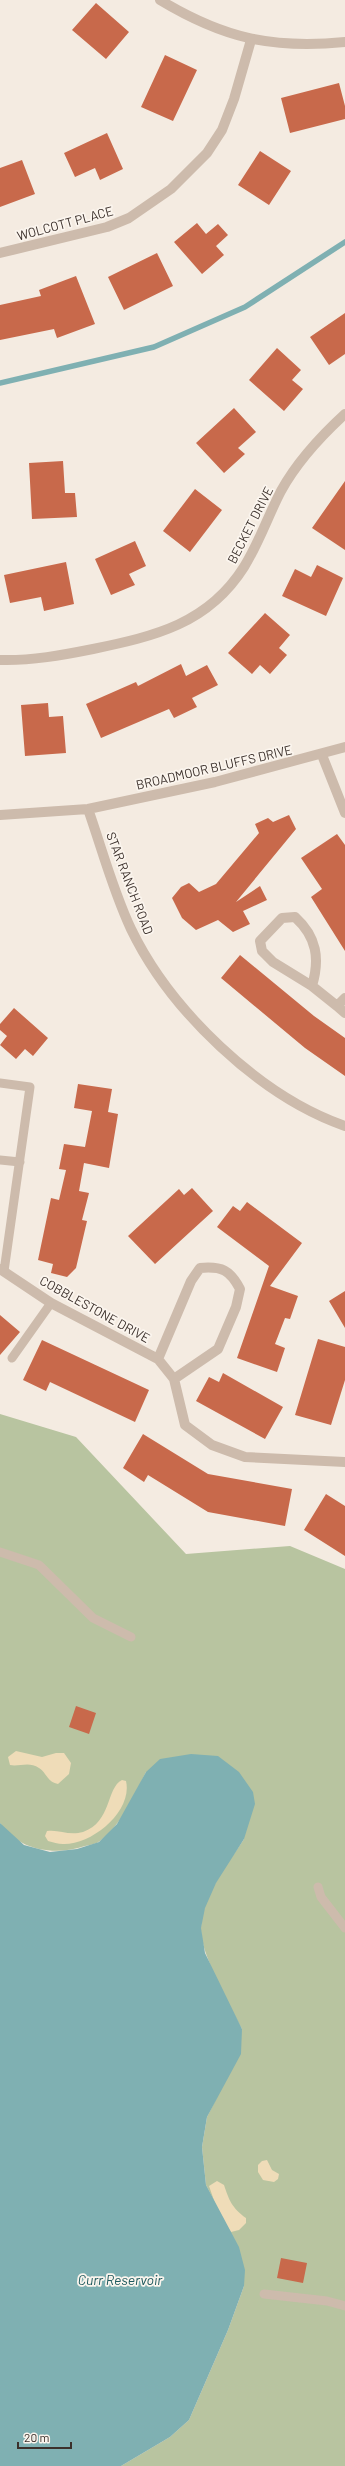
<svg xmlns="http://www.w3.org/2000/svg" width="345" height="2466" viewBox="0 0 345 2466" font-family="Barlow,sans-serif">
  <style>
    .green { fill: #b8c4a0 }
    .sand { fill: #efdcb8 }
    .water { fill: #7fb0b2 }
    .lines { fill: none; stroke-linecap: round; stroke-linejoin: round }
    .stream { stroke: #7fb0b2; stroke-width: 5.5 }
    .building { fill: #c8694b }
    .service { stroke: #cdbbac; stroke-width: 9 }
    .minor { stroke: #cdbbac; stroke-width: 10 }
    .tertiary { stroke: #cdbbac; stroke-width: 10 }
    .labels { text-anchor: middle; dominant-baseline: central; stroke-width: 3.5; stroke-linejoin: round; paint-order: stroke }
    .street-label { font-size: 13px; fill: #3b302b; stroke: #fbf5ee }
    .water-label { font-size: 14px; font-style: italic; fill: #1f5a5e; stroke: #fbf5ee }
  </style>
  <rect width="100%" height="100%" fill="#f4ebe1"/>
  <path class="green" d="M0,1414L76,1437L186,1554L290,1546L345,1569V2466H121L170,2437L189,2420L228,2330L244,2286L227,2227L206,2185L202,2147L207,2117L218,2095L242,2029C230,2005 199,1952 201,1927C203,1894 227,1865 244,1839L146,1772C134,1796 122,1824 100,1841C96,1844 90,1845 85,1846C55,1856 19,1851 0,1823Z"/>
  <path class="sand" d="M16,1751L42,1757L56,1753H64L71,1763L69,1774L58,1784C47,1782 47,1773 39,1768C29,1761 19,1767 10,1765L8,1757Z
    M122,1780L126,1781C133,1811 92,1845 63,1844C58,1844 53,1842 48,1841L45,1836L47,1831C59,1829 68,1836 83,1832C112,1822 106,1788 122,1780Z
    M267,2160L272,2170L279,2174L278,2179L274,2182L263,2180L258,2172V2165L262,2161Z
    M217,2181L224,2185C229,2200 232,2208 246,2218V2223L239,2230L231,2232L218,2212L209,2186Z"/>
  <path class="water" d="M191,1754L218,1756L239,1772L253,1792L255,1804L244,1839L216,1883L205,1908L201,1928L205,1953L242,2029L241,2054L207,2117L202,2147L206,2185L239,2247L245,2270L244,2286L228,2330L189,2420L170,2437L121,2466H0V1823L24,1845L50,1852L77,1849L99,1842L117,1824L146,1772L160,1759Z"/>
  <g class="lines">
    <path class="stream" d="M0,383L154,347L245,307L345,242"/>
  </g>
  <path class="building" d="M96,3L129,32L106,59L72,30Z
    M165,55L197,70L173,121L141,107Z
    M339,83L345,106V119L290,133L281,98Z
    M107,133L123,169L100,180L95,168L75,177L64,153Z
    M260,151L291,171L269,205L238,185Z
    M22,160L35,194L0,207V168Z
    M197,223L206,234L218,224L228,235L216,246L224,255L202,274L174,242Z
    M157,253L173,286L124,310L108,277Z
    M76,276L95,324L57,338L54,329L0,340V305L41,296L39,290Z
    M345,313V354L329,365L310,337Z
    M277,348L301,370L292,380L303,389L284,411L249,380Z
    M234,408L256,432L238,448L245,454L224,473L196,443Z
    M63,461L65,493H75L77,517L32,519L29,463Z
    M345,481V550L312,528Z
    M195,489L222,510L190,552L163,531Z
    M135,541L146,566L129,574L135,585L111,595L95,559Z
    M66,562L74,604L44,611L41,597L10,603L4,575Z
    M317,565L343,578L326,616L282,596L295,569L311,577Z
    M265,613L290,635L279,648L287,655L270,674L260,665L252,674L228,653Z
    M181,664L186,676L207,665L218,685L192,698L197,707L174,718L169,709L101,738L86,704L136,682L138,686Z
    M48,703L49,717L63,716L66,753L25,756L21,705Z
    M289,815L296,829L236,902L260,886L267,900L243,911L250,924L233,932L218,920L196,930L182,918L172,898L181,887L189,883L199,892L216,884L259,833L255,824L268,818L273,822Z
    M337,834L345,845V951L311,897L322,889L301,858Z
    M240,955L314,1016L345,1038V1076L305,1048L221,978Z
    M14,1008L48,1038L33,1056L25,1049L16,1059L0,1045L7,1036L0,1030V1024Z
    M78,1084L112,1089L108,1112L118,1114L109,1168L84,1163L79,1191L89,1193L82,1220L87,1221L76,1268L67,1277L51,1273L53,1264L38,1260L51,1198L59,1200L66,1170L59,1169L64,1144L85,1147L92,1111L74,1108Z
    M192,1188L213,1211L155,1264L128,1236L179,1189L184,1195Z
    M247,1202L302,1243L270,1286L298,1296L290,1319L285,1318L275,1344L285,1348L277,1372L237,1358L269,1266L217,1227L233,1206L240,1211Z
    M345,1291V1328L329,1301Z
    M0,1315L20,1332L0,1355Z
    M318,1339L345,1347V1380L331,1425L295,1415Z
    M42,1340L149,1390L135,1422L50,1382L46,1391L23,1380Z
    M223,1373L283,1407L265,1439L196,1401L209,1377L219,1382Z
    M143,1434L208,1474L292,1489L285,1526L208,1512L148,1475L144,1482L123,1468Z
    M326,1494L345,1506V1556L304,1530Z
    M76,1706L96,1713L89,1734L69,1727Z
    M281,2258L307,2263L303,2283L277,2278Z"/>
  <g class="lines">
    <path class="service" d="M0,1083L30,1087L4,1271
      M0,1160L20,1162
      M12,1358L51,1303
      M0,1552L39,1565L93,1618L131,1637
      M318,1887L321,1897L345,1928
      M264,2294L327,2301L345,2306"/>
    <path class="minor" d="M160,0C223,38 271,49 345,42
      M0,253L107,227L129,218L171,189L207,153L222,130L234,99L251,40
      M0,660C31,661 63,655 93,649C155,636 208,624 244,567C259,543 268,516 281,491C297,462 321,436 345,414
      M322,755L345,813
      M312,986C320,959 317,937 295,917L282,918L260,941L262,951L273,962L312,986L337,1006
      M345,998L337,1006L345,1013
      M0,1269L51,1303L158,1359L174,1379L185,1425L212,1445L245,1457L345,1462
      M158,1359L191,1281L200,1268C222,1266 230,1270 240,1289L236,1307L218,1349L174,1379"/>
    <path class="tertiary" d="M88,809C102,849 113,891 131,929C170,1010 259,1096 345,1126
      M0,815L88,809L215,782L345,747"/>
  </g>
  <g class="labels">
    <g class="street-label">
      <text transform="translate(65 223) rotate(-15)">WOLCOTT PLACE</text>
      <text transform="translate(250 525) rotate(-63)">BECKET DRIVE</text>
      <text transform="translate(214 767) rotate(-13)">BROADMOOR BLUFFS DRIVE</text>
      <text transform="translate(130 883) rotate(69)">STAR RANCH ROAD</text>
      <text transform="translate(95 1309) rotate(29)">COBBLESTONE DRIVE</text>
    </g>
    <g class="water-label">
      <text x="120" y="2279">Curr Reservoir</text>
    </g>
  </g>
  <path d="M18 2442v6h53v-6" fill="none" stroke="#3b302b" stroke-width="2"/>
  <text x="24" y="2442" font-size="12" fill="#3b302b" stroke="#fbf5ee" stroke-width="3" paint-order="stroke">20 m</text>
</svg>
